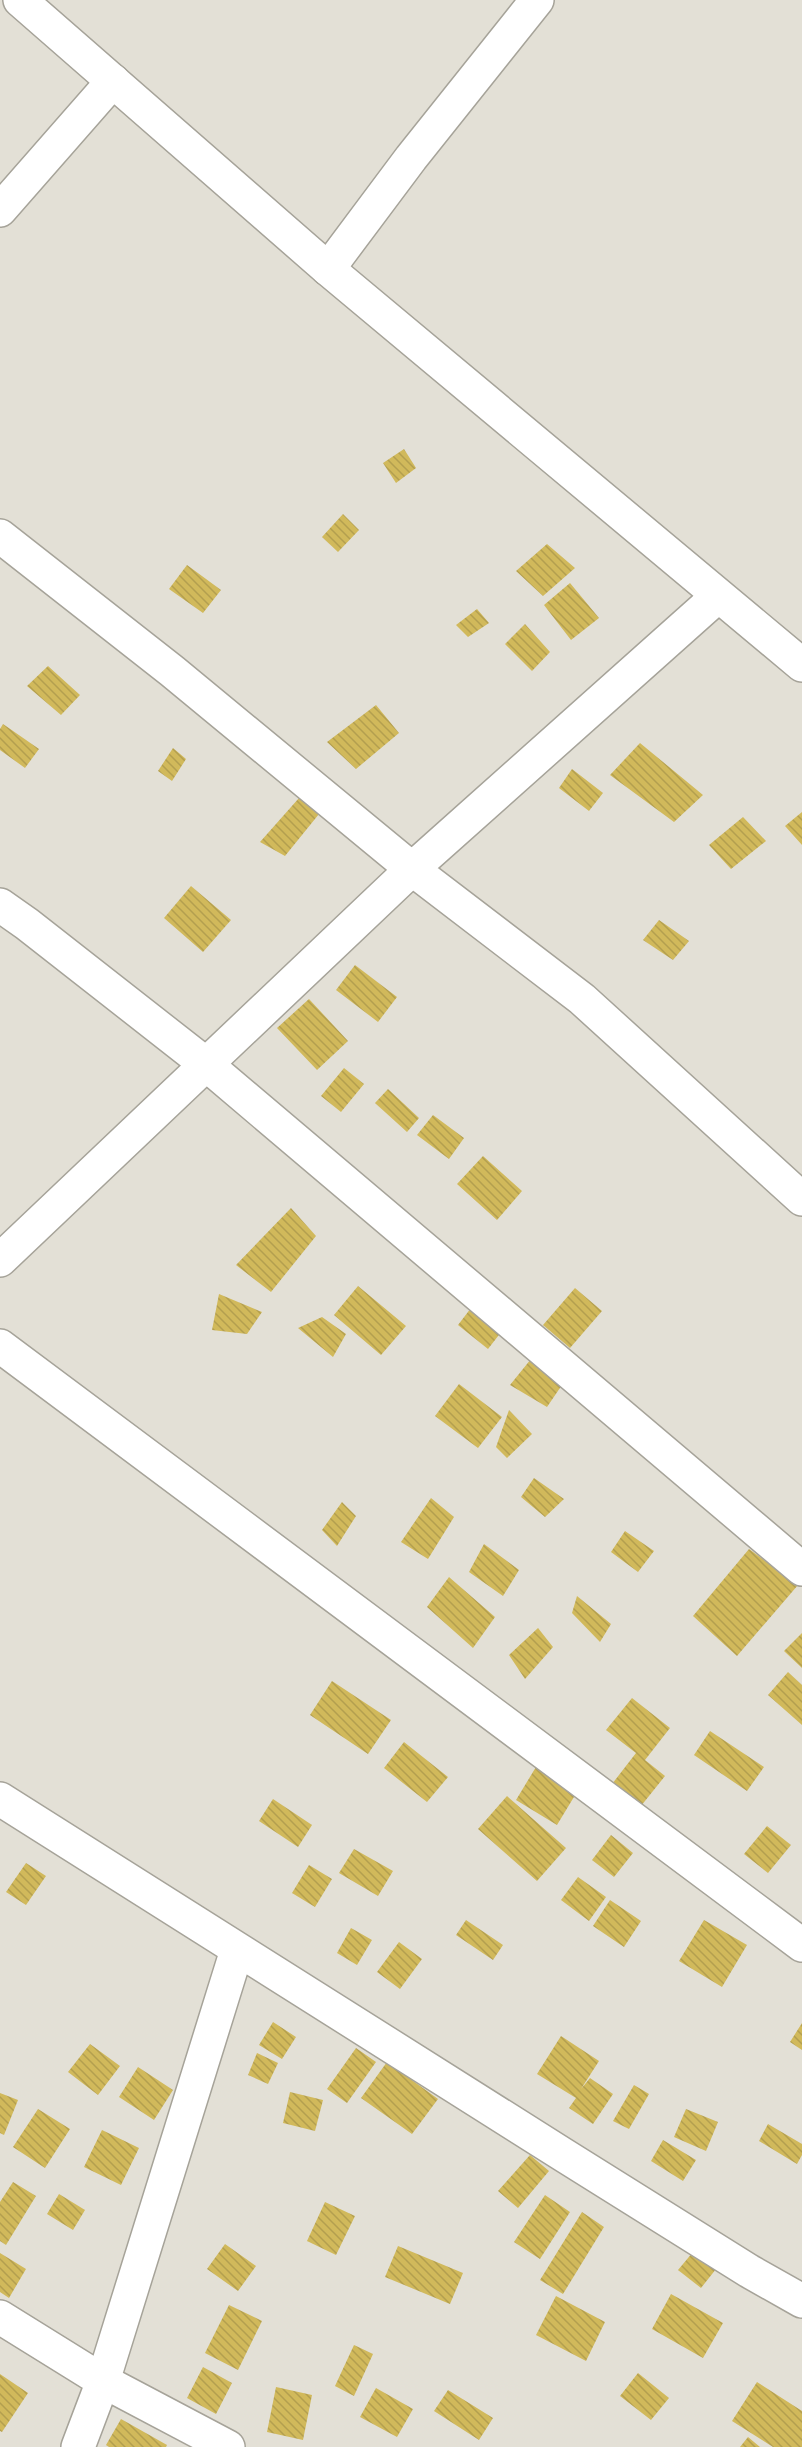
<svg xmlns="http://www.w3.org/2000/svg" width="802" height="2447" viewBox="0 0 802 2447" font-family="Signika,sans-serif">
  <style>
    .building { fill: url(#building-back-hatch) }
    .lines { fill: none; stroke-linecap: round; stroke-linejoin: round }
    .minor-casing { stroke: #a6a399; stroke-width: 36 }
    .major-casing { stroke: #a6a399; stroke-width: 36 }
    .minor { stroke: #fff; stroke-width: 33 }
    .major { stroke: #fff; stroke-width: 33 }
  </style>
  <defs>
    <pattern id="building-back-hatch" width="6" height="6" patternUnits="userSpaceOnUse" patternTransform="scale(1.5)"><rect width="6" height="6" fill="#d1b95b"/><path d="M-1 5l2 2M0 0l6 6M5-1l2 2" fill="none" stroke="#b39f4f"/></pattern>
  </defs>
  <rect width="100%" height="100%" fill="#e3e0d6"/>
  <path class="building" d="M404,449L416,468L396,483L383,463Z
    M343,514L359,530L338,552L322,537Z
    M547,544L575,568L543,596L516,571Z
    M187,565L221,590L203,613L169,589Z
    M570,583L599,618L571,640L544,605Z
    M477,609L489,623L468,637L456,625Z
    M525,624L550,652L532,671L505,644Z
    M48,666L80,695L61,715L27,686Z
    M376,705L399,733L356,769L327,742Z
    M3,724L39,749L25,768L0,750V729Z
    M640,743L703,795L674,822L610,775Z
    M173,748L186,759L172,781L158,771Z
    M572,769L603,793L589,811L559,788Z
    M299,798L319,814L285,856L260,842Z
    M802,812V845L785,826Z
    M743,817L766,841L731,869L709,845Z
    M191,886L231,920L203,952L164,918Z
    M659,920L689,941L673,960L643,940Z
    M355,965L397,997L378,1022L336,990Z
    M309,999L348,1041L317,1070L277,1028Z
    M344,1068L364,1084L341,1112L321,1096Z
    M388,1089L419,1118L407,1132L375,1103Z
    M433,1115L464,1138L449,1159L417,1135Z
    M483,1156L522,1191L497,1220L457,1184Z
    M291,1208L316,1236L271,1292L236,1265Z
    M358,1286L406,1326L381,1355L334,1315Z
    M575,1288L602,1311L570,1348L543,1325Z
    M219,1294L262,1312L247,1334L212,1330Z
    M471,1308L502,1331L488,1349L458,1325Z
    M322,1317L346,1334L333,1357L298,1328Z
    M531,1359L562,1385L547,1407L510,1385Z
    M459,1384L502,1417L478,1448L435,1416Z
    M509,1410L532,1434L507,1458L496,1447Z
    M534,1478L564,1499L545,1517L521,1497Z
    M431,1498L454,1517L428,1559L401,1542Z
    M342,1502L356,1516L337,1546L322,1530Z
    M625,1531L654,1551L638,1572L611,1552Z
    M484,1544L519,1570L503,1596L469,1572Z
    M749,1549L798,1585L737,1656L693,1616Z
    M449,1577L495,1617L473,1648L427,1607Z
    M577,1596L611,1624L600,1642L572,1613Z
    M538,1628L553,1647L525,1679L509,1655Z
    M802,1633V1668L784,1651Z
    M788,1672L802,1685V1725L768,1695Z
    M332,1681L391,1720L368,1754L310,1715Z
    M632,1698L670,1728L645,1760L665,1776L641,1806L612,1784L636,1753L606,1730Z
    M710,1731L764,1767L747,1791L694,1755Z
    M404,1742L448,1777L427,1802L384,1768Z
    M539,1762L580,1787L557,1825L516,1800Z
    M507,1796L566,1848L537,1881L478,1829Z
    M273,1799L312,1825L298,1847L259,1821Z
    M767,1826L791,1845L768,1873L744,1854Z
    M611,1835L633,1853L614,1877L592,1860Z
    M354,1849L393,1871L378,1896L339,1873Z
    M26,1863L46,1876L26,1905L6,1892Z
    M309,1865L332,1879L315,1907L292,1893Z
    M578,1877L606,1897L589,1921L561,1900Z
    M610,1900L641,1921L624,1947L593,1926Z
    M466,1920L503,1945L493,1960L456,1935Z
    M704,1920L747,1945L722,1987L679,1961Z
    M351,1928L372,1940L357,1965L337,1953Z
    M399,1942L422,1959L400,1989L377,1972Z
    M273,2022L296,2037L282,2059L259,2045Z
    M802,2023V2050L790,2042Z
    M561,2036L599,2061L581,2089L590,2078L613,2094L593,2124L569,2108L576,2098L537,2074Z
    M90,2044L120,2066L98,2095L68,2072Z
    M356,2048L376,2062L347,2103L327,2089Z
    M257,2053L278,2063L268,2084L248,2075Z
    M387,2062L438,2099L412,2134L361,2098Z
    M138,2067L173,2090L154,2120L119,2097Z
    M634,2085L649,2094L629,2129L613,2121Z
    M290,2092L323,2100L315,2131L283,2123Z
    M0,2093L18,2100L4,2135L0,2133Z
    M38,2109L70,2129L45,2168L13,2147Z
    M686,2109L718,2122L706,2151L674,2137Z
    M768,2124L802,2144V2155L797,2164L759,2141Z
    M102,2130L139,2148L121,2185L84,2167Z
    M663,2140L696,2160L683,2181L651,2161Z
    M530,2155L549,2171L518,2208L498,2191Z
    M13,2182L36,2196L6,2245L0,2241V2202Z
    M59,2194L85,2210L73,2230L47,2214Z
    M545,2195L570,2212L540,2259L514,2242Z
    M325,2202L355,2216L336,2255L307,2241Z
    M582,2212L604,2227L563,2294L540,2280Z
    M225,2244L256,2266L238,2291L207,2269Z
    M398,2246L463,2273L450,2304L385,2277Z
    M698,2246L720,2264L701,2288L678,2270Z
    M0,2253L26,2269L9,2298L0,2292Z
    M671,2294L723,2323L703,2358L652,2329Z
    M556,2296L605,2322L586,2361L536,2335Z
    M229,2305L262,2321L238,2370L205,2353Z
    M354,2345L373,2354L354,2396L335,2386Z
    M203,2367L232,2383L216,2414L187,2398Z
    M638,2373L669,2398L651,2420L620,2396Z
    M0,2374L28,2393L2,2432L0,2431Z
    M757,2382L802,2411V2447H773L732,2421Z
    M276,2387L312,2395L303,2440L267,2432Z
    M376,2388L413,2409L397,2437L360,2417Z
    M448,2390L493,2418L479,2440L434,2411Z
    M121,2419L167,2445L166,2447H109L106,2445Z
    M748,2437L760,2447H740Z"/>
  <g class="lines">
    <g class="minor-casing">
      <path id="minor" d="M0,210L113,81
        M328,269L411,158L537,0
        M0,536L172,671L412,869L582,999L802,1199
        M0,905L27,924L207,1065L802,1569
        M0,1260L412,869L718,596
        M0,1346L802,1945
        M0,1799L562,2154L749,2271L802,2301
        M0,2317L103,2381L228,2447
        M78,2447L103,2381L237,1950"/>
    </g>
    <g class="major-casing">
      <path id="major" d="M20,0L328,269L802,665"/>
    </g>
    <use href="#minor" class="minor"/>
    <use href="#major" class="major"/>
  </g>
</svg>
